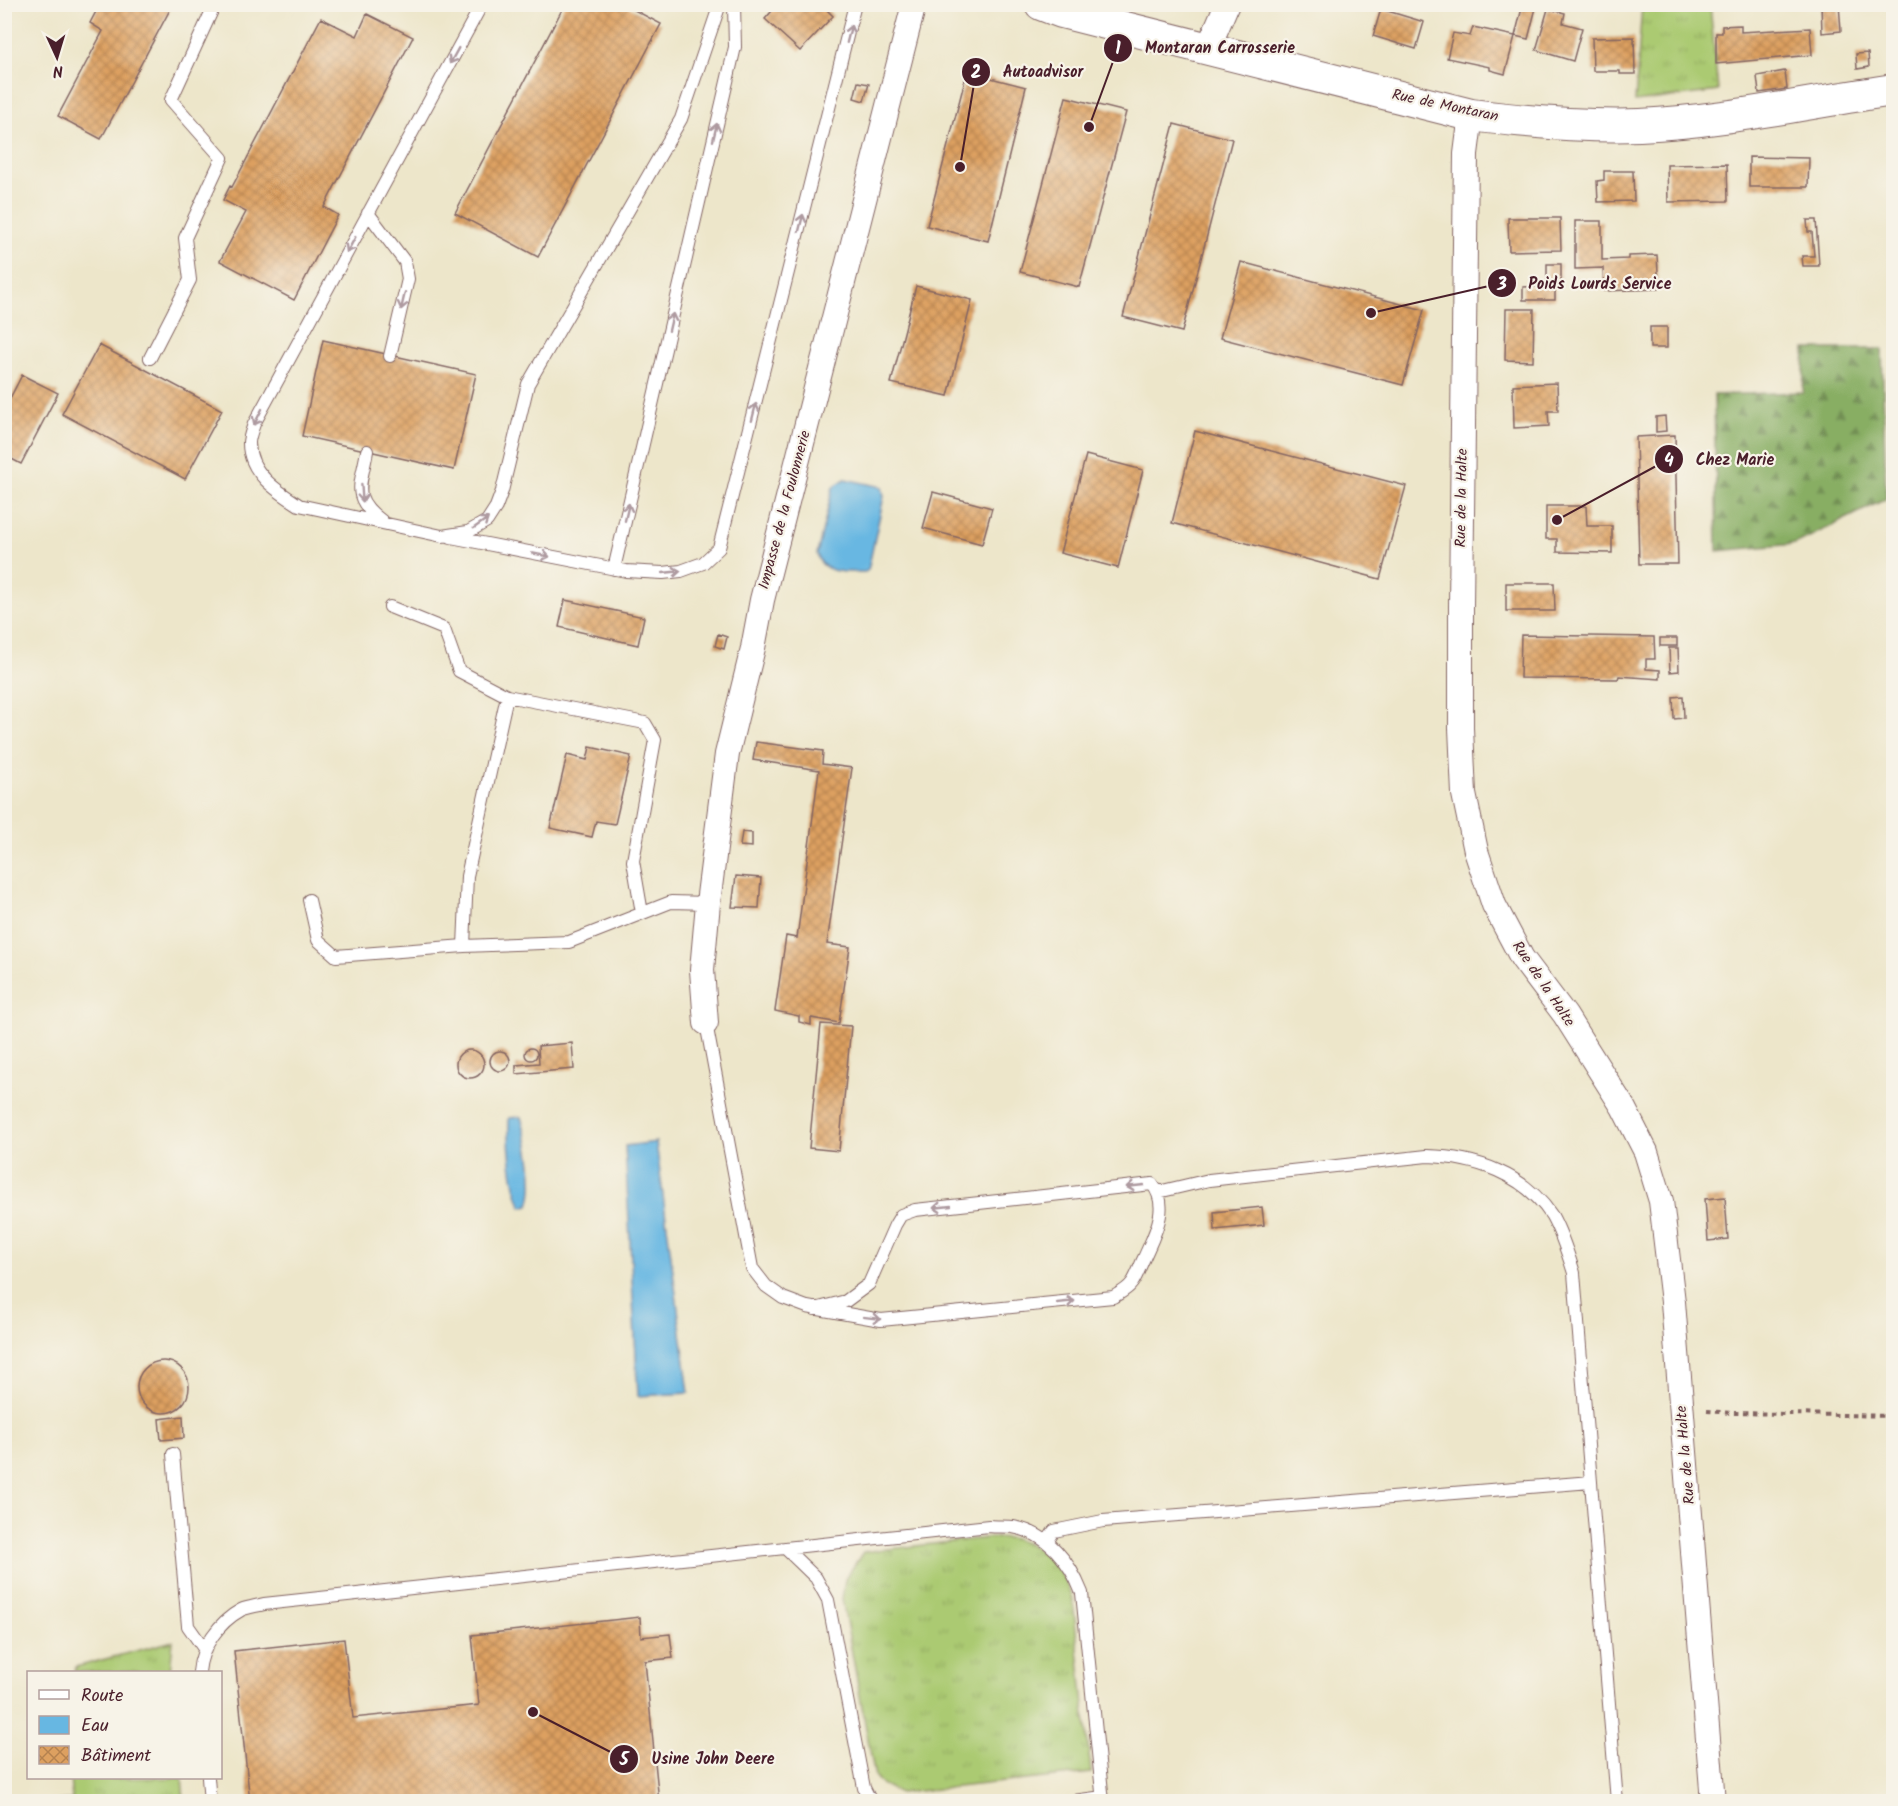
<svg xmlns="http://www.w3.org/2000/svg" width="1898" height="1806" viewBox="0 0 1898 1806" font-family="Kalam,sans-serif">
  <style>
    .grass { fill: url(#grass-tufts); stroke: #7a744e; stroke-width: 1.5 }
    .forest { fill: url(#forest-firs); stroke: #696648; stroke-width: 1.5 }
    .water { fill: #67b7e2; stroke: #586b86; stroke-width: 1.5 }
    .building { fill: url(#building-cross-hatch) }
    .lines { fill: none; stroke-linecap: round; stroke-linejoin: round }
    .service-casing { stroke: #836563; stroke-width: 14 }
    .minor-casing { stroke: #836563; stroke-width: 26 }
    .tertiary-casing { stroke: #836563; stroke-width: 34 }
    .path { stroke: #836563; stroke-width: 4; stroke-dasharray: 4.5 4.5; stroke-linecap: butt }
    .service { stroke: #fff; stroke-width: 12 }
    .minor { stroke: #fff; stroke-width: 24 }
    .tertiary { stroke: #fff; stroke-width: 32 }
    .oneway { stroke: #ae9aa0 }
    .labels { text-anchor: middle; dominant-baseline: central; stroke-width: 4.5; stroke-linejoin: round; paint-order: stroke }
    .street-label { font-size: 15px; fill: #4a1f2b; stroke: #f7f3e8 }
    .leader { fill: none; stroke: #4a1f2b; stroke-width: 2 }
    .callout-dot { fill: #4a1f2b; stroke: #f7f3e8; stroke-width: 2 }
    .mark-label { font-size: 18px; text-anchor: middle; font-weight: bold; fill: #fff }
    .callout-label { font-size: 16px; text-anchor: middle; font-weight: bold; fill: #4a1f2b; stroke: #f7f3e8; stroke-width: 4.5; stroke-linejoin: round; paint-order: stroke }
  </style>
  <defs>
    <pattern id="grass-tufts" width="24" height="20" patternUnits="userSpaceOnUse" patternTransform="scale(1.5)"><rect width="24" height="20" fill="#abca72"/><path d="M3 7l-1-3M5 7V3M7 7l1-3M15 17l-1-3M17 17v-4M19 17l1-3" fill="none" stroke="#95ad63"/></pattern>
    <pattern id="forest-firs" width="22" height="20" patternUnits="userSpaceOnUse" patternTransform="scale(1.5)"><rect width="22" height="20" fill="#88ae64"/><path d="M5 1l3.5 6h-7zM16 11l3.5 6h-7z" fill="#718d53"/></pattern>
    <pattern id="building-cross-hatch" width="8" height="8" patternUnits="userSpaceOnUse" patternTransform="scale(1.5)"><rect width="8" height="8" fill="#dda060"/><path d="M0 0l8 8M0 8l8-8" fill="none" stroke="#b5824f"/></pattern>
  </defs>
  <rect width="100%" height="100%" fill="#f7f3e8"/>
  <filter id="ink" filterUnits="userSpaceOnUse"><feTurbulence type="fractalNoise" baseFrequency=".0167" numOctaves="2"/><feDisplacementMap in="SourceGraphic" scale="12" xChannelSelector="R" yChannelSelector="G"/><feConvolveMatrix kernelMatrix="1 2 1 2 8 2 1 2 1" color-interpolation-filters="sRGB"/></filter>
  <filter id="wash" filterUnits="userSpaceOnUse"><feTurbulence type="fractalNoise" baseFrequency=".008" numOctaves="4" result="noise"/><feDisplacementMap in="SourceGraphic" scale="24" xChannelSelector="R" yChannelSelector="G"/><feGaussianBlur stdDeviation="1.35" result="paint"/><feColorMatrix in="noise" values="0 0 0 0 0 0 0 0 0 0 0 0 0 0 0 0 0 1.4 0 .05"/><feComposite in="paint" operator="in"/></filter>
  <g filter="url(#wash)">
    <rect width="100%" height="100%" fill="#ede6ca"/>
    <path class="grass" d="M1642,5H1710L1718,91L1635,102Z
      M994,1537C1001,1538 1010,1537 1017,1540C1047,1549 1064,1572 1073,1601L1091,1773L900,1793L881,1784L875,1777L842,1599L845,1579L863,1552Z
      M173,1641L170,1672H74L76,1667Z
      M70,1778H182L184,1801H57L72,1800Z"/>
    <path class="forest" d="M1805,349H1882L1886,499L1795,544L1717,551L1714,395L1803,392Z"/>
    <path class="water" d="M845,479L882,487L884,496L868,570L865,572C847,572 822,575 817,554L833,487Z
      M521,1117C528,1140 537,1183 529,1205L522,1207C511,1183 508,1144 509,1118Z
      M656,1142L689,1393L638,1396L625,1146Z"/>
    <g id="blocks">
      <path class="building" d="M100,4H173L101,139L58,116L103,31L90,23Z
        M565,4H623L661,24L538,257L455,213Z
        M778,4H821L833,16L800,51L765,19Z
        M1523,4H1537L1528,39L1515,36Z
        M1821,4H1839L1841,31L1822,33Z
        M1381,9L1424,22L1416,49L1373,36Z
        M1548,9L1565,13L1563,23L1582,28L1573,61L1536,50Z
        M367,14L413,37L324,207L338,215L294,300L220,261L246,212L223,200L230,186L232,187L321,18L357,36Z
        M1741,25V32L1810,28L1812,55L1716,64V33H1722V26Z
        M1473,27L1515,36L1505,74L1490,70V67L1447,58L1453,33L1470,36Z
        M1634,37L1635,74H1620V71H1593L1592,38Z
        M1868,53L1869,67L1857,69L1856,54Z
        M1785,71L1787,89L1759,93L1757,76Z
        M967,72L1026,87L988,241L927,226Z
        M858,82L869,84L864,101L854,98Z
        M1066,97L1126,112L1079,287L1020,272Z
        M1174,124L1232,139L1182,332L1123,317Z
        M1749,157L1809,158L1808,187H1749Z
        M1727,164L1728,201L1668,202L1667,165Z
        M1604,171H1633L1634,201L1598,202L1597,181L1604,180Z
        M1508,218H1560L1561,250L1509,251Z
        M1807,220H1816L1819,266H1803L1802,256H1814L1812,232H1808Z
        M1575,221H1602V260L1628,259V256L1657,255L1659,289L1604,291L1603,268L1575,269Z
        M1241,262L1424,310L1403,385L1220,338Z
        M1547,264H1561V287L1555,286V300H1523V287L1547,286Z
        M916,286L972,300L948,396L891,383Z
        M1506,309H1534L1533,361L1505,360Z
        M1650,327H1667V348H1650Z
        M323,340L476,374L454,470L302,436Z
        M99,345L222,410L185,479L62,414Z
        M22,375L58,393L21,464L4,455V410Z
        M1557,383L1558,411H1548L1549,426L1514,428L1513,385Z
        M1665,416L1666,431L1656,432V417Z
        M1195,431L1406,486L1380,579L1172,523Z
        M1675,435L1678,564H1639L1636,437Z
        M1086,455L1143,470L1118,568L1060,553Z
        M933,492L992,508L982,544L923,528Z
        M1546,506H1586L1587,526H1612V553L1557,552V539H1546Z
        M1506,583H1554L1555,611H1506Z
        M565,600L644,617L638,645L559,627Z
        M718,634L727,637L724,649L715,646Z
        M1521,635L1654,637L1655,659H1646V669L1660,670V679L1619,676L1618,679L1520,678Z
        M1660,638H1677V646H1660Z
        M1669,648H1678L1679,671L1670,672Z
        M1683,696L1684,718L1674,719L1673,697Z
        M756,742L823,751L822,764L852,768L827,944L850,947L839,1023L811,1018V1025L799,1022V1016L775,1011L786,936L797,938L819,770L753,760Z
        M590,747L631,756L615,824L596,821L592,837L550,828L567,755L587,760Z
        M742,832L752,833V847L740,846Z
        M736,876L761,878L759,908L732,907Z
        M821,1024L851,1026L839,1151L809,1148Z
        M572,1043L574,1069L516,1074V1065L539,1063L538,1046Z
        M525 1054a6 6 0 1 1 12 0a6 6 0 1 1-12 0Z
        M456 1064a14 14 0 1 1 28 0a14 14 0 1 1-28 0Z
        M490 1061a10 10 0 1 1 20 0a10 10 0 1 1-20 0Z
        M1725,1197L1728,1239L1708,1241L1705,1199Z
        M1262,1207L1264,1225L1215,1230L1214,1212Z
        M137 1387a26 26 0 1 1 52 0a26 26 0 1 1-52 0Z
        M183,1416L184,1438L161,1440L159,1419Z
        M640,1617L641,1637L670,1634L673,1658L645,1661L659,1802H250L234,1651L344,1639L353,1718L479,1705L472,1635Z"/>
    </g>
  </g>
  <g filter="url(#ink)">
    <use href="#blocks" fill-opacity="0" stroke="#836563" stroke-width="1.5"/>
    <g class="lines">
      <g class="service-casing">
        <path id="service" d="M482,4L254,424C252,430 249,437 249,443C249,473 277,491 299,505L442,536L468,532L487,521L496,507L502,491L528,384L681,119L720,4
          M368,213L405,262L408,279L390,356
          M150,358L190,280L185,238L222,158L171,100L215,4
          M367,451C361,486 350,497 382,521
          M451,537L626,571L663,573L681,571L703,563L719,548L855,4
          M614,569L735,47L734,4
          M390,607L444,629L459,671L507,696L645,723L655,740L633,861L642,913
          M309,900L318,940L336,956L464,946L569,942L671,902L708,903
          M464,946L467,876L507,696
          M706,1023L752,1268L766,1286L783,1298L807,1307L881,1320L1113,1297C1120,1293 1127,1290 1132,1283C1137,1276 1140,1266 1144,1258C1154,1235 1171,1206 1152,1184L915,1210L901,1215L895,1225L869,1284L846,1301L815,1309
          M1158,1192L1209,1180L1427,1156C1475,1157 1525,1174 1552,1216C1562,1234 1568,1254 1574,1273L1617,1802
          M173,1454L188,1626L205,1650
          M1047,1542L1054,1531L1103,1521L1591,1482
          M785,1548L816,1578L828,1600L864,1788L871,1802
          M199,1672C201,1647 219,1622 241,1610C248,1607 257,1606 264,1604L989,1526C997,1527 1006,1526 1013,1527C1048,1533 1070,1562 1082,1593L1103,1802
          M208,1778L210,1802
          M1066,1802L1103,1797"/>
      </g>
      <g class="minor-casing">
        <path id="minor" d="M1208,48L1227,4
          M1471,115L1466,154L1461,607V728L1464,794L1476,851L1494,905L1522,958L1565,1015L1623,1107L1646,1152L1661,1201L1673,1302L1713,1802
          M706,1023L702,970L708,903L727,754L753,648L762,600L914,4"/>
      </g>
      <g class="tertiary-casing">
        <path id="tertiary" d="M1041,4L1062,12L1471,115C1527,122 1583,127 1640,125C1725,121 1809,102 1894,90"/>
      </g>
      <path class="path" d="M1707,1411L1732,1413L1894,1416"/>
      <use href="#service" class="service"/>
      <use href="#minor" class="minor"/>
      <use href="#tertiary" class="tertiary"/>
    </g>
    <defs><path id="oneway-shaft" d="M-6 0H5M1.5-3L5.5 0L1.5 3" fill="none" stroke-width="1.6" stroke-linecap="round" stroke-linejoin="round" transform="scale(1.5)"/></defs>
    <g class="oneway">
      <use href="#oneway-shaft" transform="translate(849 34) rotate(-76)"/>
      <use href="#oneway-shaft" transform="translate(454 56) rotate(119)"/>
      <use href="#oneway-shaft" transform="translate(715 132) rotate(-77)"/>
      <use href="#oneway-shaft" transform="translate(801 223) rotate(-76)"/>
      <use href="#oneway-shaft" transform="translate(351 245) rotate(119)"/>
      <use href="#oneway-shaft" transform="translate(403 301) rotate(103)"/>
      <use href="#oneway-shaft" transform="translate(671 322) rotate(-77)"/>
      <use href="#oneway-shaft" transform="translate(754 412) rotate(-76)"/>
      <use href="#oneway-shaft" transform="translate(258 417) rotate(117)"/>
      <use href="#oneway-shaft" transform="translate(362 493) rotate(86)"/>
      <use href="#oneway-shaft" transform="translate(627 512) rotate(-77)"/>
      <use href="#oneway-shaft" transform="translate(481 523) rotate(-35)"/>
      <use href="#oneway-shaft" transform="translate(541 555) rotate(11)"/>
      <use href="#oneway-shaft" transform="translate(672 572) rotate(-6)"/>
      <use href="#oneway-shaft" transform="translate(1135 1186) rotate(174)"/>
      <use href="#oneway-shaft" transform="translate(942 1207) rotate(174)"/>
      <use href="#oneway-shaft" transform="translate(1066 1302) rotate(-6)"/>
      <use href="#oneway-shaft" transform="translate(872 1318) rotate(7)"/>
    </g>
  </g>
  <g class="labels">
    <g class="street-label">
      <text transform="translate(1445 106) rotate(12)">Rue de Montaran</text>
      <text transform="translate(1462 498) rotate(-89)">Rue de la Halte</text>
      <text transform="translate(785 510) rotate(-75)">Impasse de la Foulonnerie</text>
      <text transform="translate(1543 984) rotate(56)">Rue de la Halte</text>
      <text transform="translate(1686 1455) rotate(-95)">Rue de la Halte</text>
    </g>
  </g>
  <path class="leader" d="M1089 127L1118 48M960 167L976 72M1371 313L1502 283M1557 520L1669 459M533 1712L624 1759"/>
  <g class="callout-dot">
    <circle cx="1089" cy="127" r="6"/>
    <circle cx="960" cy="167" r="6"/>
    <circle cx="1371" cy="313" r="6"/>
    <circle cx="1557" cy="520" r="6"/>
    <circle cx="533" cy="1712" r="6"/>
    <circle cx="1118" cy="48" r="15"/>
    <circle cx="976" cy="72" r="15"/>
    <circle cx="1502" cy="283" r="15"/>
    <circle cx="1669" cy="459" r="15"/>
    <circle cx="624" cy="1759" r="15"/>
  </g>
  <g class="mark-label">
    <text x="1118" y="54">1</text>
    <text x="976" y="78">2</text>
    <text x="1502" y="290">3</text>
    <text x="1669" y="466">4</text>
    <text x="624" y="1765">5</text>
  </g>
  <g class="callout-label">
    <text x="1220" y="53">Montaran Carrosserie</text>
    <text x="1043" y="77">Autoadvisor</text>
    <text x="1600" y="289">Poids Lourds Service</text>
    <text x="1735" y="465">Chez Marie</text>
    <text x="713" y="1764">Usine John Deere</text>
  </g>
  <rect width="1898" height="1806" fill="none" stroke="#f7f3e8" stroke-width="24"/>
  <rect x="27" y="1671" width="195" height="108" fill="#f7f3e8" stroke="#b29e9c" stroke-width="1.5"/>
  <rect x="39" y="1690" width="30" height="9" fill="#ffffff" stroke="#b29e9c" stroke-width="1.5"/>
  <text x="81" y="1701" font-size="18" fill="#4a1f2b">Route</text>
  <rect x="39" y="1716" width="30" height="18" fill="#67b7e2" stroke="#b29e9c" stroke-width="1.5"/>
  <text x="81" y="1731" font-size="18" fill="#4a1f2b">Eau</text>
  <rect x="39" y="1746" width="30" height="18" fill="url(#building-cross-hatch)" stroke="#b29e9c" stroke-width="1.5"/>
  <text x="81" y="1761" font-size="18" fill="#4a1f2b">Bâtiment</text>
  <g transform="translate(57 57) rotate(176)" stroke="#f7f3e8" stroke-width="4.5" paint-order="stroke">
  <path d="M0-4.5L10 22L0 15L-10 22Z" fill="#4a1f2b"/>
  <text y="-9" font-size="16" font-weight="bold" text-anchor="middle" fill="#4a1f2b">N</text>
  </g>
</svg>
